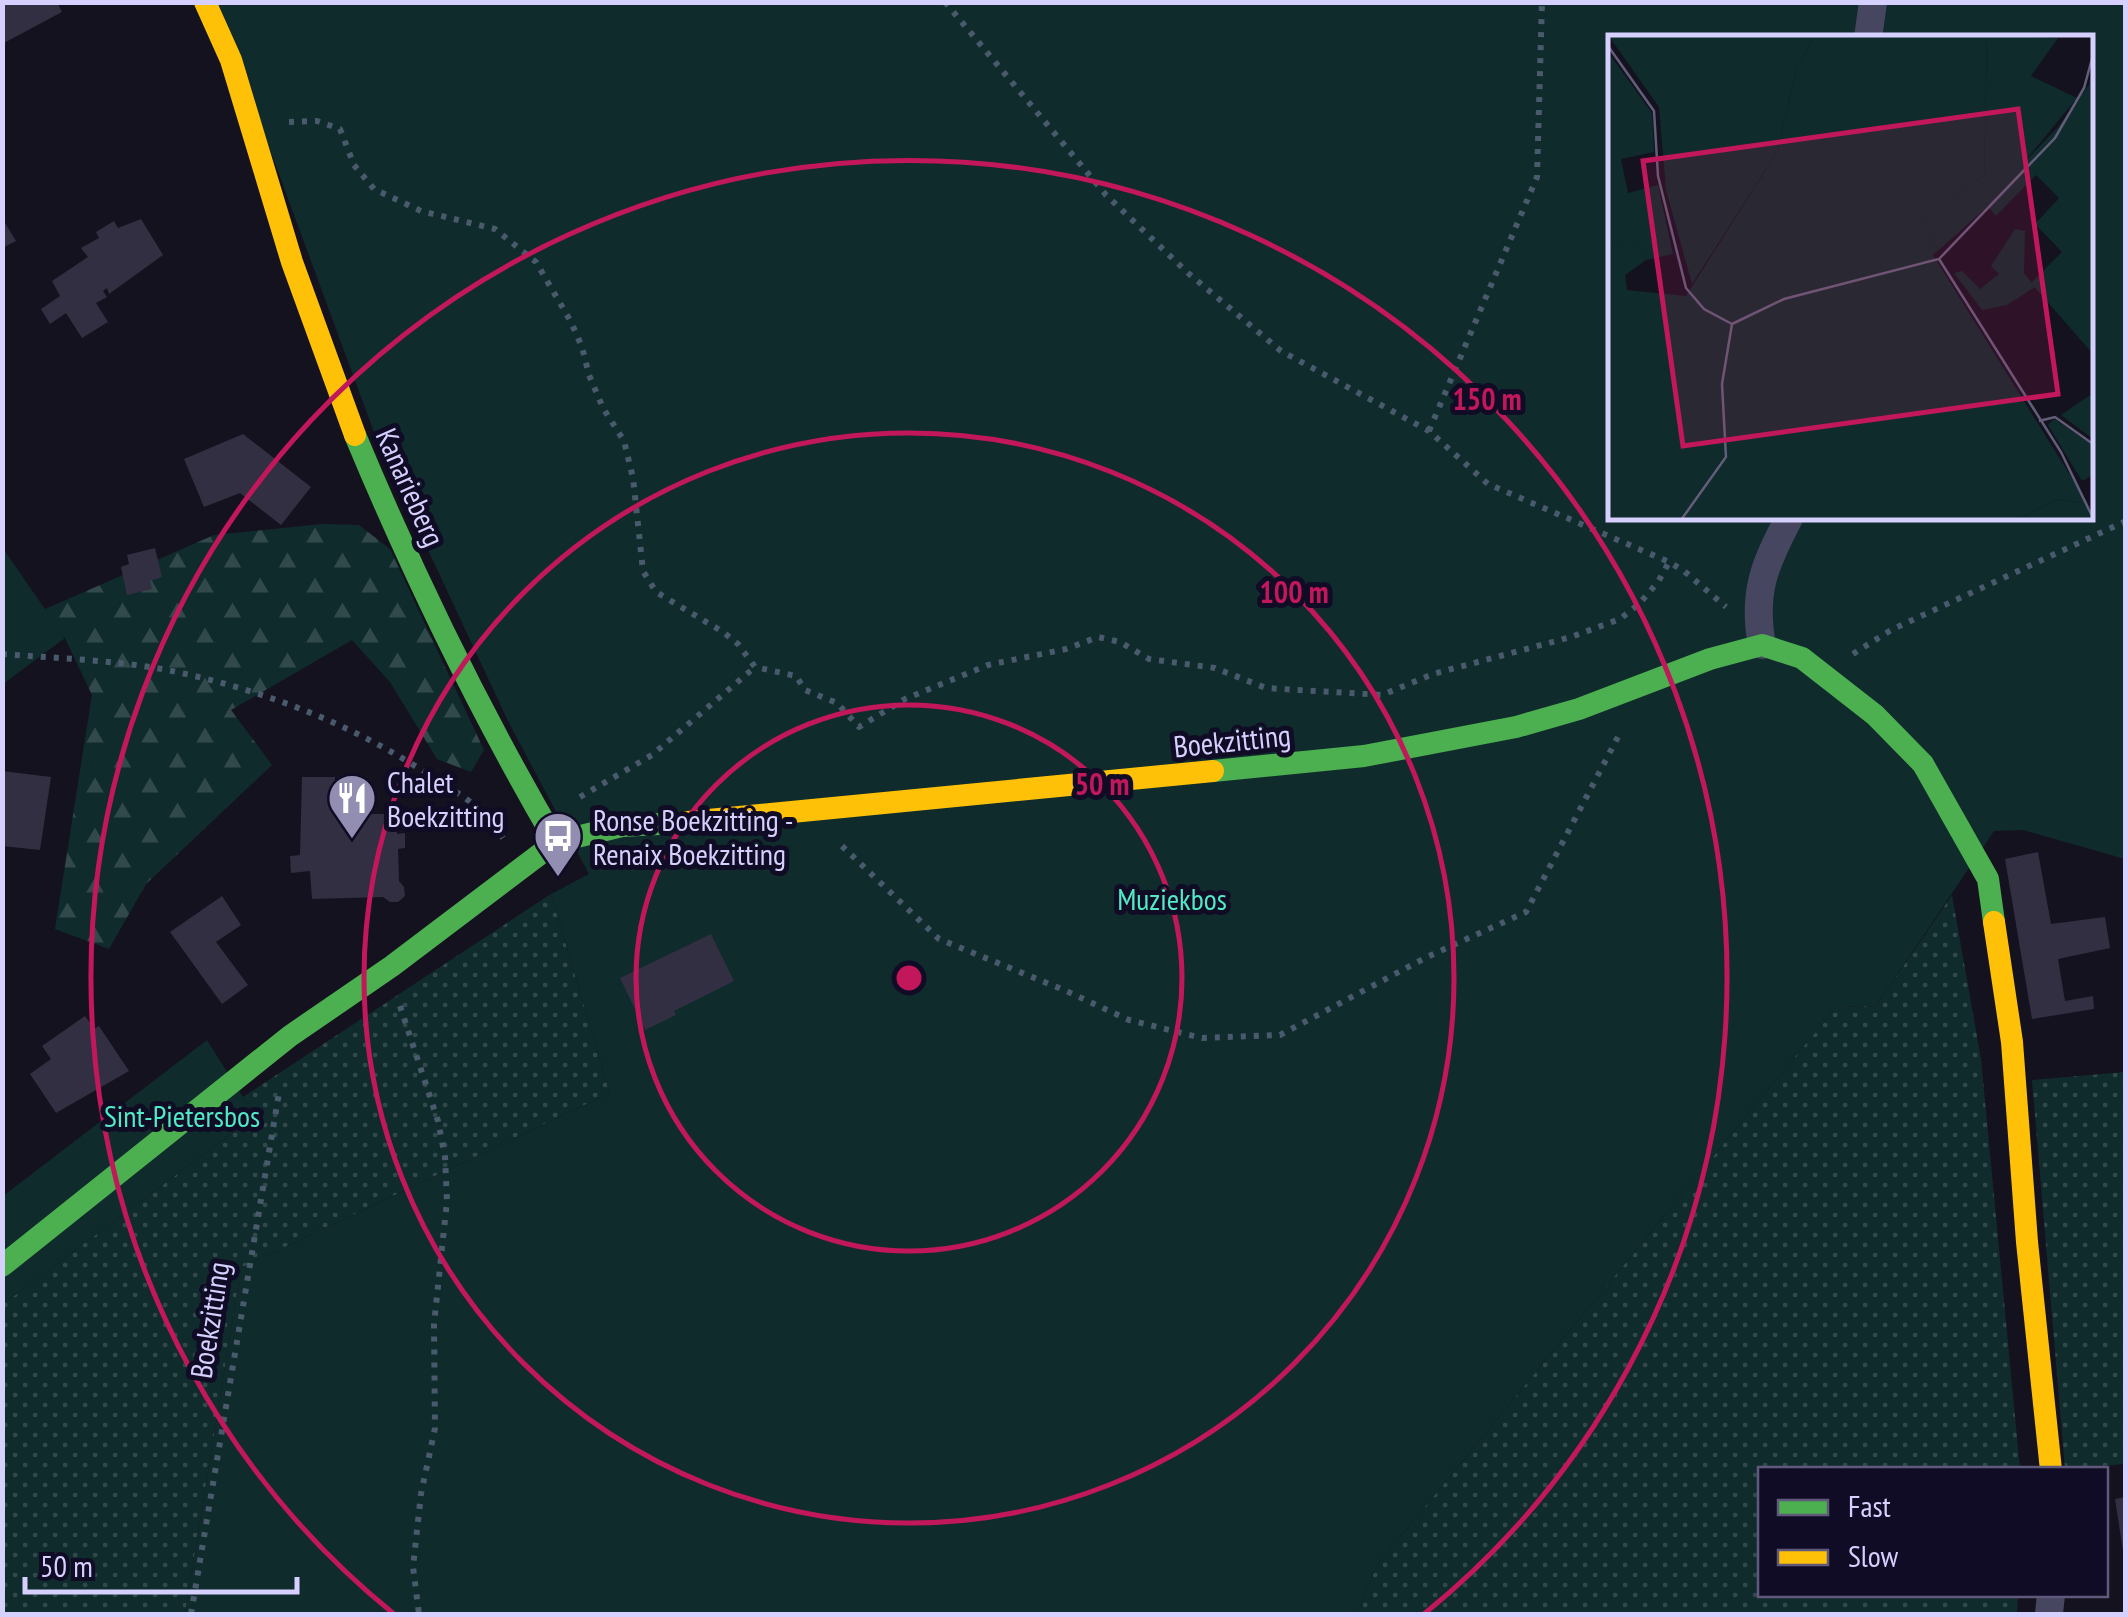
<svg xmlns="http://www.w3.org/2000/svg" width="2128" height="1617" viewBox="0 0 2128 1617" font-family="'PT Sans Narrow',sans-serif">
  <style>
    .grass { fill: url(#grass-dots) }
    .forest { fill: url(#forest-firs) }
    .park { fill: #102b2c; fill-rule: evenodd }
    .building { fill: #322f42 }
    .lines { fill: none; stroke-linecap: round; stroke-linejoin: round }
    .path { stroke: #485a6b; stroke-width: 6; stroke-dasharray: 5 8; stroke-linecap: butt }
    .street { stroke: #474660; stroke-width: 28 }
    .fast { stroke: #4caf50; stroke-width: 22 }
    .slow { stroke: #ffc107; stroke-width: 22 }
    .ring { fill: none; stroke: #c2185b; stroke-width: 5 }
    .labels { text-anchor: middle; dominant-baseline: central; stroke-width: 10; stroke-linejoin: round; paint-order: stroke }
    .street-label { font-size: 30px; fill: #d6d0ff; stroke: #100c25 }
    .poi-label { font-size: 30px; fill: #d6d0ff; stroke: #100c25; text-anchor: start }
    .park-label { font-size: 30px; fill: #50eac5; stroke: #100c25 }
    .inset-road { fill: none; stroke: #625e79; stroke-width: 2.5 }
    .view { fill: #c2185b; fill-opacity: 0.15; stroke: #c2185b; stroke-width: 5 }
    .inset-edge { fill: none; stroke: #d6d0ff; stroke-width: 5 }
    .centre { fill: #c2185b; stroke: #100c25; stroke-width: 5 }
    .ring-label { font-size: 30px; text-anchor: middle; font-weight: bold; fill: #c2185b; stroke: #100c25; stroke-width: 10; stroke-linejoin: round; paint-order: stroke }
  </style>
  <defs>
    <pattern id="grass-dots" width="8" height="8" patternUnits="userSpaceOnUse" patternTransform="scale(2.5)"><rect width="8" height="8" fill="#102b2c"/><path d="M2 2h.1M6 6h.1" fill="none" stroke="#32494c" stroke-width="1.8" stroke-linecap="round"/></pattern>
    <pattern id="forest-firs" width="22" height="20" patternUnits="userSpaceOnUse" patternTransform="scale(2.5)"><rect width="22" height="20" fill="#102b2c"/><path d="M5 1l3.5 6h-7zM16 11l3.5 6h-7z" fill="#32494c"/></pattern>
  </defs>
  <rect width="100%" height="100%" fill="#14121f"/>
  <path class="grass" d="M551,894L610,1093L241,1268L185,1614H3V1304L255,1116L243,1097Z
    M1952,895L1981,1059L2020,1469L1760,1470V1594L2018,1595L2017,1614H1357L1377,1565L1836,1007L1876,1006Z
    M2125,1072V1464L2065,1469L2032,1080Z"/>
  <path class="forest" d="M322,524L359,525L390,549L484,750L471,772L437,759L390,682L352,640L231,710L272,765L146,884L109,949L55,929L92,695L65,638L43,610L214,535Z"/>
  <path class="park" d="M216,3H2125V859L2023,830L1994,831L1876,1006L1836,1007L1377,1565L1357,1614H185L241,1268L610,1093L551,894L589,874L508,721L378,443ZM1610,38H2090V518H1610Z
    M2,547L65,638L3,684H2Z
    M207,1040L255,1116L3,1304V1196Z"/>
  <path class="building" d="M2,2H57L62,12L2,44Z
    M2,218L16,241L2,248Z
    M141,219L163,255L109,294L107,288L103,291L107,297L96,303L108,322L82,338L66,313L50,324L41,309L60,296L52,281L88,257L81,248L99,238L96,232L114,221L118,228Z
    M243,434L311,487L281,525L240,493L204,507L184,459Z
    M155,548L162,577L150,581L152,589L127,595L121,567L129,564L127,555Z
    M2,771L51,777L40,850L2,846Z
    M302,777H335V795L347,801V814H396L397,834L405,833V848L398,849L399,881L404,887L405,896L398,902H390L383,897L312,899L310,871L291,873L290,856L300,855Z
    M2038,852L2051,924L2105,917L2110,948L2058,959L2065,1001L2093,996L2094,1009L2032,1019L2005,859Z
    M222,896L241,925L216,942L248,985L222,1004L170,932Z
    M711,934L734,981L674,1011L676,1015L645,1030L620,978Z
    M85,1016L94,1029L99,1026L129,1071L56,1113L30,1074L51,1059L42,1046Z
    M2126,1497V1551H2123L2115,1499Z"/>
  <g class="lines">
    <path class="path" d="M945,2L1106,195L1188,273L1281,351L1429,431L1488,484L1669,562L1684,571L1726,607
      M289,122L317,121L340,129L354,165L374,189L421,211L495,229L536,262L571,322L582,347L589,375L603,408L624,441L633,478L643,571L656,592L723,632L738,644L755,667L796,676L805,690L837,703L859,727L905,699L988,665L1066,649L1098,637L1120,642L1149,659L1215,668L1266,688L1382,695L1433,674L1571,637L1620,619L1639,604L1658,582L1669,562
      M1429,431L1537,177L1542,2
      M2,654C55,658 110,660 162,669C254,687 344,720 423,771C458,794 479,802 503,838
      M1853,654L1891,630L2126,521
      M580,797L652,755L755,667
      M842,846L939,939L1064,990L1129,1020L1202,1038L1280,1035L1427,957L1526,912L1620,733
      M400,1006L438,1121L445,1157L447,1201L434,1324L435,1428L421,1494L413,1567L419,1614
      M191,1614L279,1093"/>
    <path class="street" d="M1868,38L1873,2
      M1762,645C1752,592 1765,564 1789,518
      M2049,1614L2051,1594"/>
    <path class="fast" d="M355,435C413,574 480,712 556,842
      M1213,771L1364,756L1516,727L1579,709L1710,659L1762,645L1802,658L1875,715L1923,764L1988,879L1994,922
      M2,1266L290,1036L392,966L556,842L622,826L678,823"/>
    <path class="slow" d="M205,2L231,60L292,262L355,435
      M678,823L1213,771
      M1994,922L2012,1042L2027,1242L2051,1470"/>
  </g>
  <g class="ring">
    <circle cx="909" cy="978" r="273"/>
    <circle cx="909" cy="978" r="545"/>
    <path d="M394 1614A818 818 0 1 1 1424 1614"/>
  </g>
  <defs>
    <g id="restaurant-pin" transform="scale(2.5)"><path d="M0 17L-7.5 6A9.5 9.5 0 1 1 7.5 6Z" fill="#928eb1" stroke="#100c25"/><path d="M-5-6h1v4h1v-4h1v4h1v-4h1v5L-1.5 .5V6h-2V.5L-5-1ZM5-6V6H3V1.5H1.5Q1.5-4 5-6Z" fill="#fff"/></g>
    <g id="bus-pin" transform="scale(2.5)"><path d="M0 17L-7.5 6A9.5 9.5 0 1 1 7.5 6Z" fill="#928eb1" stroke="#100c25"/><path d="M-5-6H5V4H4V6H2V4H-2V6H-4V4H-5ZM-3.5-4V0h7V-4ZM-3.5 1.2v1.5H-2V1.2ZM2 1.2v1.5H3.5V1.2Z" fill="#fff"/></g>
  </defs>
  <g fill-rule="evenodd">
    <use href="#restaurant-pin" x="352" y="798"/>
    <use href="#bus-pin" x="558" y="836"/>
  </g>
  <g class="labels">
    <g class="street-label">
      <text transform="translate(411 487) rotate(66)">Kanarieberg</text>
      <text transform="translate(1232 740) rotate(-6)">Boekzitting</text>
      <text transform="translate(209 1320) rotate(-81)">Boekzitting</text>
    </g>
    <g class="poi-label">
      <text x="387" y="781">Chalet<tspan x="387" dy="34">Boekzitting</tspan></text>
      <text x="593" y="819">Ronse Boekzitting -<tspan x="593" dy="34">Renaix Boekzitting</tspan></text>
    </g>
    <g class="park-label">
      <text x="1172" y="898">Muziekbos</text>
      <text x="182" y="1115">Sint-Pietersbos</text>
    </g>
  </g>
  <g transform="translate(1608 35)">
    <rect width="485" height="485" fill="#14121f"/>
    <path d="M208,0L189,32L169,117L84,249L58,155L51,72L0,0ZM379,0L450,3L423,41L469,63L380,171L331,215L315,181L376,141ZM0,17L44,78L46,117L13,124L20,158L50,150L65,219L38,225L28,203L0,211ZM485,358V404L453,380ZM446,384L485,410V440L474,446L440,390ZM451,464L480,469L484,485H408Z" fill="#102b2c"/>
    <path d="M407,194L417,196L416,238L427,252L399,270L374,275L346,238L354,236L372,254L391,239L383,231Z" fill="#102b2c"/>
    <path d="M208,0H379L376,141L316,182L331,215L325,220L480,469L451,464L408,485H0V211L28,202L38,225L17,240L19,255L78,261L169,117L189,32ZM485,29L484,281L485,319L423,248L454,217L427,189L451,163L428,140L388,181L377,168L450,92L481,50Z" fill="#102b2c"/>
    <path class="inset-road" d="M0,11L46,76L50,141L78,253L96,274L124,289M331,224L453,417L485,483M124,289L176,264L331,224L447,103L476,53L485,20M431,386L447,382L485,409M73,485L118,422L114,349L124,289"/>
    <path class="view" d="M410,74L450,359L75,411L35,126Z"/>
    <rect width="485" height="485" class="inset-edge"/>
  </g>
  <circle cx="909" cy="978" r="15" class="centre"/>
  <g class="ring-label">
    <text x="1487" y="410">150 m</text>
    <text x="1294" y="603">100 m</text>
    <text x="1102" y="795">50 m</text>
  </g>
  <rect width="2128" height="1617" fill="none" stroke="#d6d0ff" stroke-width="10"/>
  <rect x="1758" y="1467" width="350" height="130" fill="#100c25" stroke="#5f5a7c" stroke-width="2.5"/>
  <rect x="1778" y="1500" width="50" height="15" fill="#4caf50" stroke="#5f5a7c" stroke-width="2.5"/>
  <text x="1848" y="1517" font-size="30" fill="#d6d0ff">Fast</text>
  <rect x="1778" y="1550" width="50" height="15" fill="#ffc107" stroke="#5f5a7c" stroke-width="2.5"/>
  <text x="1848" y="1567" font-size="30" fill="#d6d0ff">Slow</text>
  <path d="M25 1577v15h272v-15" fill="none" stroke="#d6d0ff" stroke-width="5"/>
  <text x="40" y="1577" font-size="30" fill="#d6d0ff" stroke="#100c25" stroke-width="8" paint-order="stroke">50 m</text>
</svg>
